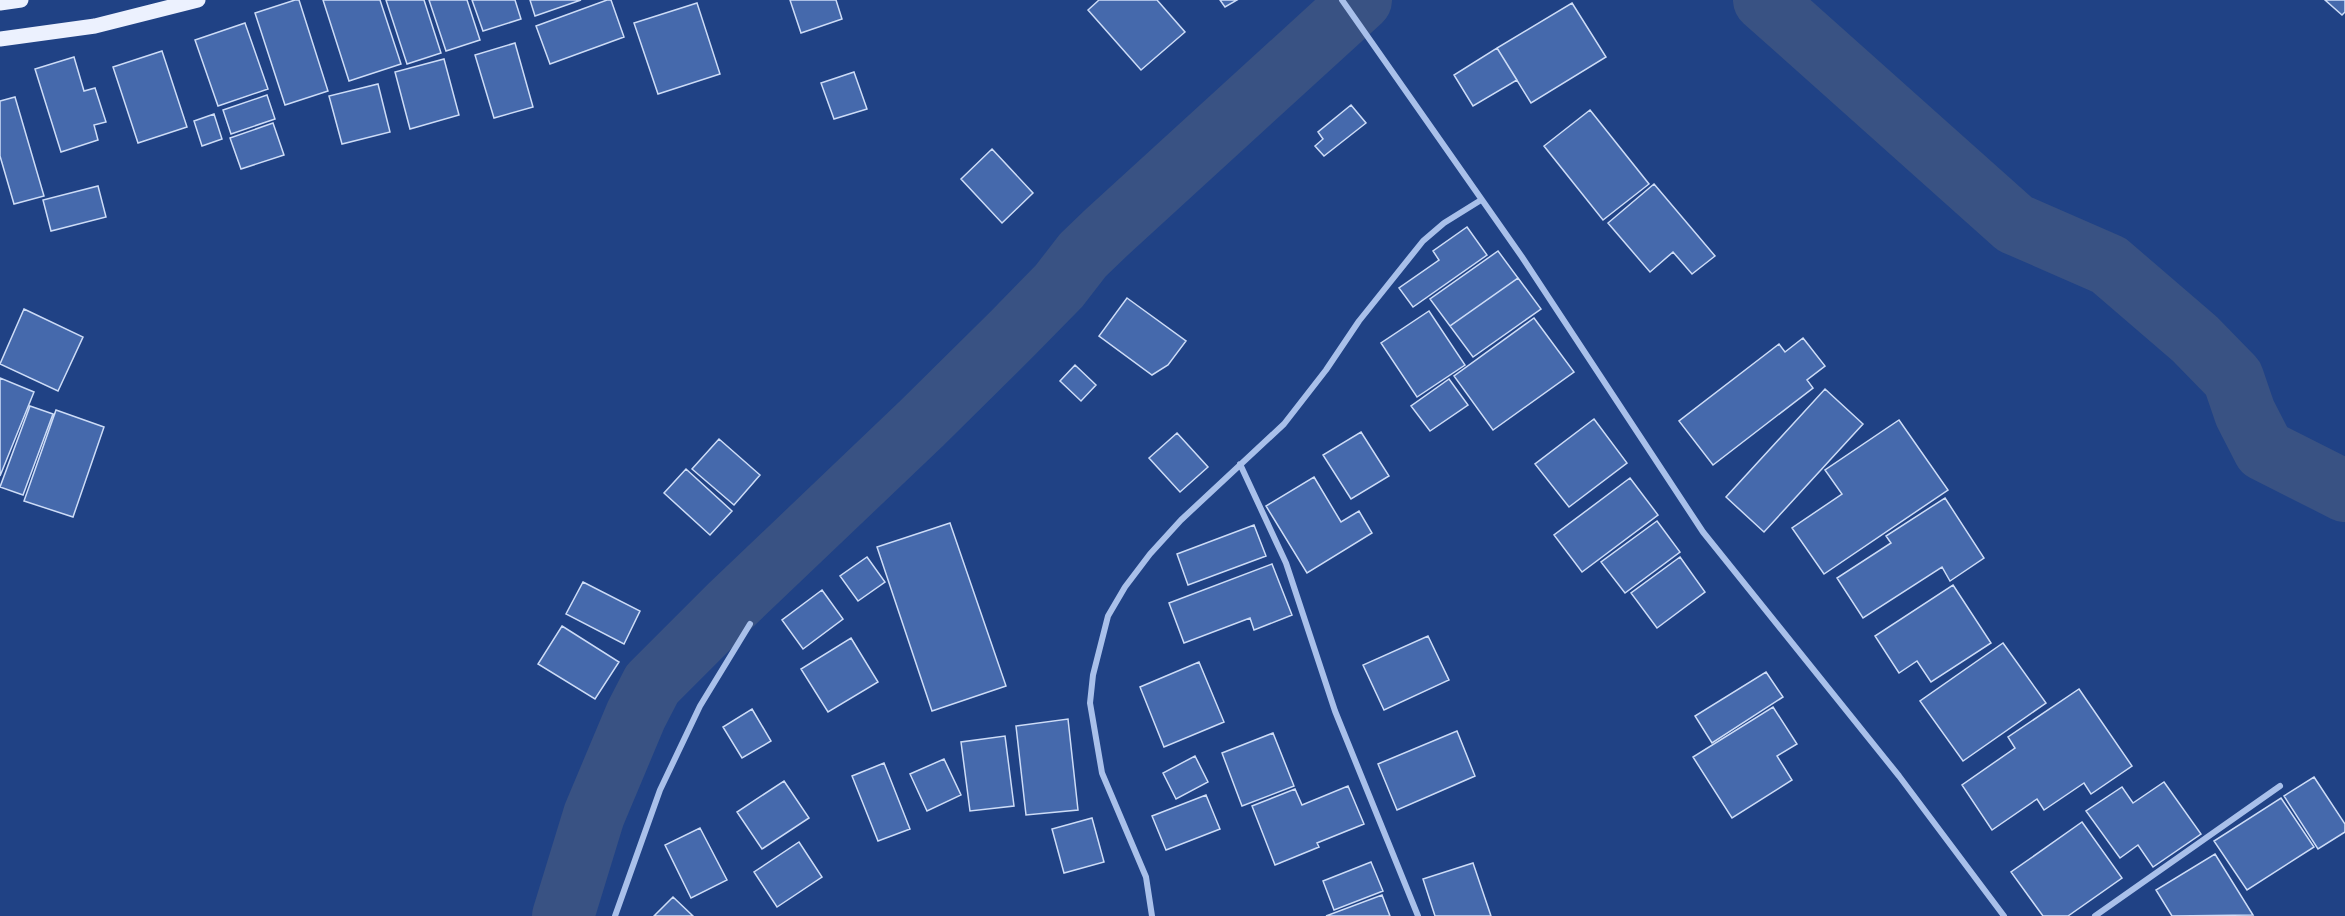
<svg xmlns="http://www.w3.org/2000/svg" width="2345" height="916" viewBox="0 0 2345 916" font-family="'PT Sans Narrow',sans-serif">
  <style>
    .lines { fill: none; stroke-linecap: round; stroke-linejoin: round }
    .river { stroke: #395283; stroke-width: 62 }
    .building { fill: #4569ac; stroke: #cddcf7; stroke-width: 1.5 }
    .street { stroke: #a9c0ea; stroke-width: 6 }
    .primary { stroke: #ecf1fe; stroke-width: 15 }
  </style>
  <rect width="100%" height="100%" fill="#204285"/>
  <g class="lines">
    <path class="river" d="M1764,0L2015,224L2109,265L2195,339L2233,378L2245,413L2264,450L2345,491
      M563,916L594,815L636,715L652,684L730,606L922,423L1013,333L1059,286L1083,255L1107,232L1361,0"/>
  </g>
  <path class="building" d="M295,0H299L328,91L285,105L255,13Z
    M323,0H380L401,64L349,81Z
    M386,0H424L441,53L407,64Z
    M429,0H467L480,40L446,51Z
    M472,0H515L521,19L483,31Z
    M530,0H581L535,16Z
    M607,0H611L624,37L550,64L536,26Z
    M790,0H836L842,19L801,33Z
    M1099,0H1157L1185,32L1141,70L1088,10Z
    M1220,0H1237L1225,7Z
    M2325,0H2345V12L2342,15Z
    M697,3L720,74L658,94L634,23Z
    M1572,3L1606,57L1531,103L1497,48Z
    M245,23L268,89L218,106L195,40Z
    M515,43L533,107L494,118L475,55Z
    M1497,48L1517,80L1473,106L1454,75Z
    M162,51L187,127L138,143L113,67Z
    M74,57L84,91L95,88L106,122L94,125L98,140L61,152L35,69Z
    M444,59L459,115L410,129L395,72Z
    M854,72L867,109L834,119L821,83Z
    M378,84L390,132L342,144L329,96Z
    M267,95L275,119L231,134L223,110Z
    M15,97L44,196L14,204L0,156V101Z
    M1351,105L1366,123L1324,156L1315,146L1323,139L1318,132Z
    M1590,110L1649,184L1603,220L1544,146Z
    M214,114L222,139L202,146L194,121Z
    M273,123L284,155L241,169L230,138Z
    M992,149L1033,193L1002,223L961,179Z
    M1654,184L1715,256L1692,274L1673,252L1650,272L1608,223Z
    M98,186L106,217L51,231L43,200Z
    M1467,227L1487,255L1413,307L1399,288L1439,260L1433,251Z
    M1498,251L1518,278L1450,326L1430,299Z
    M1518,278L1541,309L1473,357L1450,326Z
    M1127,298L1186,341L1168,365L1152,375L1099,336Z
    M24,309L83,337L58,391L0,364Z
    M1429,311L1465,365L1417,397L1381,343Z
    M1534,318L1574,372L1493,430L1454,376Z
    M1803,338L1825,366L1807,380L1813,388L1713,465L1679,421L1779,344L1785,352Z
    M1075,365L1096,385L1081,401L1060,381Z
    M0,378L34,392L0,476Z
    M1449,379L1468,405L1430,431L1411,406Z
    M1825,389L1863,424L1764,532L1726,497Z
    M30,406L53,414L23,495L0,487Z
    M56,410L104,427L73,517L24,501Z
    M1594,419L1627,463L1569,507L1535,464Z
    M1899,420L1948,490L1824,574L1792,528L1842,494L1825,470Z
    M1361,432L1389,476L1351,499L1323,455Z
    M1177,433L1208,467L1180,492L1149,458Z
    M719,439L760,475L734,505L692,469Z
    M686,469L732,511L710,535L664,493Z
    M1314,477L1341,522L1359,511L1372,533L1307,573L1266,506Z
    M1630,478L1658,515L1582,572L1554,535Z
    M1945,498L1984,558L1950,581L1942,567L1863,618L1837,578L1891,543L1886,536Z
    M1657,521L1680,552L1625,593L1601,562Z
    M950,523L1006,686L932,711L877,547Z
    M1254,525L1266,556L1188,585L1177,554Z
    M867,557L885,582L858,601L840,576Z
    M1680,557L1705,592L1657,628L1631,593Z
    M1272,564L1292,615L1254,630L1250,618L1184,643L1169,603Z
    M583,582L640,611L624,644L566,614Z
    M1953,585L1991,643L1931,682L1917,661L1899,673L1875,636Z
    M822,590L843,619L803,649L782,620Z
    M562,626L619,662L595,699L538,664Z
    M1428,636L1449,680L1384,710L1363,665Z
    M851,638L878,682L828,712L801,669Z
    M2003,643L2046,703L1963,761L1920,701Z
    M1199,662L1224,722L1164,747L1140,687Z
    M1766,672L1783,697L1712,743L1695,716Z
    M2079,689L2132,766L2091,794L2084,783L2044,810L2037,799L1992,830L1962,785L2015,748L2008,737Z
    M1773,707L1797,744L1777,756L1792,780L1732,818L1693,757Z
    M752,709L771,741L742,758L723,727Z
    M1068,719L1078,810L1026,815L1016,726Z
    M1457,731L1475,776L1397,810L1378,764Z
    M1273,733L1294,786L1242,806L1222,753Z
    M1005,736L1014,806L970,811L961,742Z
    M1195,756L1208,782L1176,799L1163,773Z
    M944,759L961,795L927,811L910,774Z
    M884,763L910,829L878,841L852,776Z
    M2314,777L2345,824V832L2318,849L2284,796Z
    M784,781L809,818L762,849L737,812Z
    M2164,782L2201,834L2153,867L2138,845L2120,858L2086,811L2122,787L2133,803Z
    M1348,786L1364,824L1317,843L1319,847L1275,865L1252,806L1295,789L1302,805Z
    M1206,795L1220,829L1166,850L1152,816Z
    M2281,798L2314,847L2247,890L2214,841Z
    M1092,818L1104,862L1064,873L1052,829Z
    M2082,822L2122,878L2068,916H2043L2011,872Z
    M700,828L727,880L691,898L665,845Z
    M799,842L822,877L777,907L754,872Z
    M2215,854L2253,915L2172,916L2156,890Z
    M1371,862L1383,891L1334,910L1323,881Z
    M1473,863L1491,916H1435L1423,879Z
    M1382,895L1390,916H1326Z
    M673,897L693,916H654Z"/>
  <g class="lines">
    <path class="street" d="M1342,0L1522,257L1703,532L1899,776L2004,916
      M1240,464L1286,563L1335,711L1418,916
      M615,916L660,790L700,706L750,624
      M1152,916L1146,877L1102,773L1090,703L1093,675L1108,616L1125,587L1150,554L1181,520L1284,424L1326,370L1359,321L1423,241L1444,223L1481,200
      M2095,916L2280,786"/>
    <path class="primary" d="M0,3L21,0
      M0,39L95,26L198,0"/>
  </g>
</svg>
